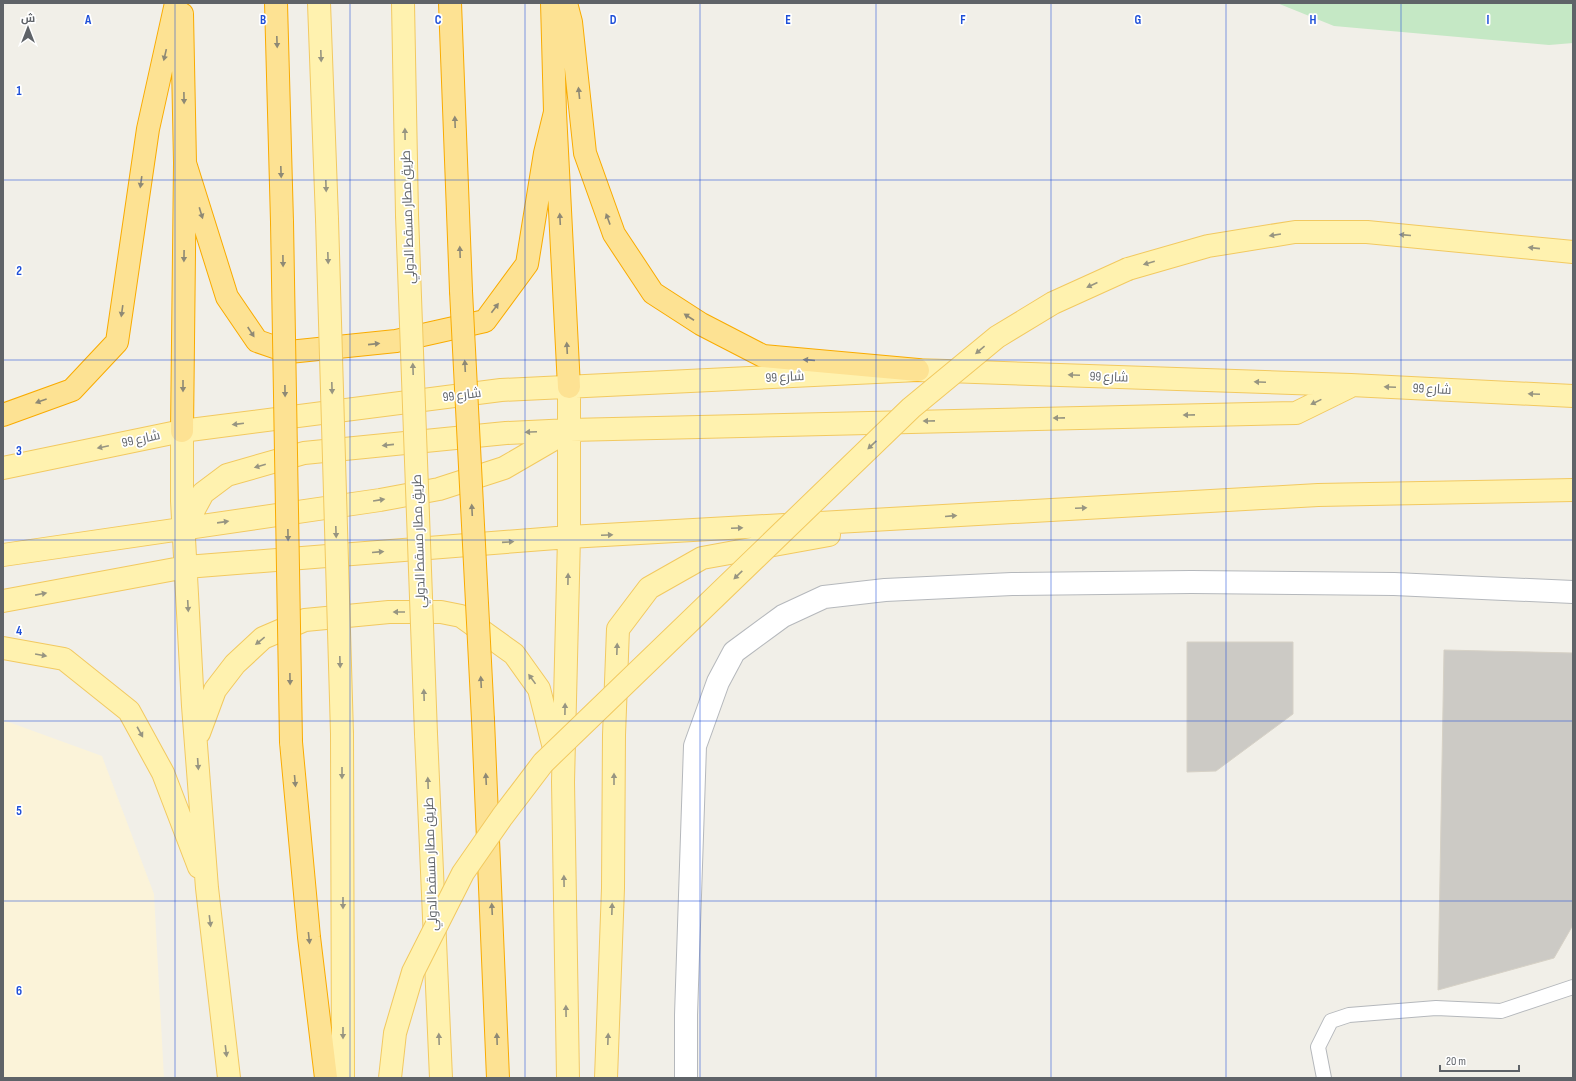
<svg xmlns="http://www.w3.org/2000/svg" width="1576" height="1081" viewBox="0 0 1576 1081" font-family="'Sofia Sans Condensed',Cairo,sans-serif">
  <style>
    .green { fill: #c5e8c5 }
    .sand { fill: #fbf3d9 }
    .building { fill: #cccac5; stroke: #d6d1c6 }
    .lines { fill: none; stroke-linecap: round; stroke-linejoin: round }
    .lane-casing { stroke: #b5b8bc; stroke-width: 16 }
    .street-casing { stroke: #b5b8bc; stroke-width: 24 }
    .primary-casing { stroke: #f2c960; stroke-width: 24 }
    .highway-casing { stroke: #f9ab00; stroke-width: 24 }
    .lane { stroke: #fff; stroke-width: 14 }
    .street { stroke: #fff; stroke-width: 22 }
    .primary { stroke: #fff2af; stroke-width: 22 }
    .highway { stroke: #fde293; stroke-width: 22 }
    .primary-bridge-casing { stroke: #f2c960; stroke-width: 24; stroke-linecap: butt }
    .highway-bridge-casing { stroke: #f9ab00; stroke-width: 24; stroke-linecap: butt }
    .primary-bridge { stroke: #fff2af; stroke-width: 22 }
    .highway-bridge { stroke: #fde293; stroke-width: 22 }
    .oneway { fill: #8e8975 }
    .oneway2 { fill: #979581 }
    .grid { fill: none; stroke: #1d4ed8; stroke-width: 1; stroke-opacity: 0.55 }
    .labels { text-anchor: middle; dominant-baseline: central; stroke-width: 3.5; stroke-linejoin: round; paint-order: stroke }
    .street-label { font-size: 13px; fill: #5f6368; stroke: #fff }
    .grid-label { font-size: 13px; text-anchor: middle; font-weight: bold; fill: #1d4ed8; stroke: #fff; stroke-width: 3.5; stroke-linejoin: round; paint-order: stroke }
  </style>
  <rect width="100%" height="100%" fill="#f1efe8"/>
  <path class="green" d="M1277,3H1573V43L1549,45L1334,26Z"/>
  <path class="sand" d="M3,720L102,756L154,894L164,1078H3Z"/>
  <path class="building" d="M1187,642H1293V714L1216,771L1187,772Z
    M1444,650L1573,653V925L1554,958L1438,990Z"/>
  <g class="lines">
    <g class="lane-casing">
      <path id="lane" d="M1324,1078L1318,1047L1331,1021L1349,1015L1436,1008L1501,1011L1573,987"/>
    </g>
    <g class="street-casing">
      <path id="street" d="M686,1078V1015L695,746L718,682L734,652L783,616L824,597L885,590L1012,584L1191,582L1394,584L1573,592"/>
    </g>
    <g class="primary-casing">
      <path id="primary" d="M319,3L327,219
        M403,3L407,215
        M1128,269L1208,246L1295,232H1367L1573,252
        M182,431V501L193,706L207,888L229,1078
        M3,468L182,431L501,390L918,370L1351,385L1573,396
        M184,528L203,493L227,475L304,453L506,433L570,430L1296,413L1349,387
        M3,555L380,500L439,489L504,468L566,432
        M3,601L186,567L569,537L1318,495L1573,490
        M3,648L64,659L129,711L163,773L199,867
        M199,733L215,690L235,664L263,638L305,620L389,612H441L461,616L514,654L539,689L556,756
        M342,734L343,1078
        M426,734L441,1078
        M568,1078L563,782L569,537V387
        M606,1078L613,888L614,735L618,629L649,588L702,558L829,535"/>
    </g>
    <g class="highway-casing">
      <path id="highway" d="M276,3L282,222
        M450,3L461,291
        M552,3L555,112L569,387
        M566,3L571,22L585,153L614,234L653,293L701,324L763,356L918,370
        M182,14L185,163L182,431
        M185,163L227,297L257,341L289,352L396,341L485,321L527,264L545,153L555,112
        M3,415L72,390L117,342L148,129L176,3
        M483,720L498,1078
        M291,742L309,937L326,1078"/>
    </g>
    <use href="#lane" class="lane"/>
    <use href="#street" class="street"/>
    <use href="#primary" class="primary"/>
    <use href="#highway" class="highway"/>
    <g class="primary-bridge-casing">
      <path id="primary-bridge" d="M407,215L426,734
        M327,219L342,734
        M390,1078L395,1033L413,972L463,873L502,817L543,763L911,408L997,337L1053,303L1128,269"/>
    </g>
    <g class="highway-bridge-casing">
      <path id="highway-bridge" d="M282,222L291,742
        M461,291L483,720"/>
    </g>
    <use href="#primary-bridge" class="primary-bridge"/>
    <use href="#highway-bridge" class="highway-bridge"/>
  </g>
  <defs><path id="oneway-solid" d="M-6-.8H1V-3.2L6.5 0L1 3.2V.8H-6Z"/></defs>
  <g class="oneway">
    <use href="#oneway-solid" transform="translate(277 42) rotate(88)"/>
    <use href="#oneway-solid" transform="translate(165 55) rotate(103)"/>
    <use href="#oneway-solid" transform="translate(579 93) rotate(-96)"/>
    <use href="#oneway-solid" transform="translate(184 98) rotate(89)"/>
    <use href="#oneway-solid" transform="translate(455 122) rotate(-92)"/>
    <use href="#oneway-solid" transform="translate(281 172) rotate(88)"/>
    <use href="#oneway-solid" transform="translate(141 182) rotate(98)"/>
    <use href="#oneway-solid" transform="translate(201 213) rotate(73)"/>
    <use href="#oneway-solid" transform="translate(560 219) rotate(-93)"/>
    <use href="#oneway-solid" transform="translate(608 219) rotate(-110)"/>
    <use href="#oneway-solid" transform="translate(460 252) rotate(-92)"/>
    <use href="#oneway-solid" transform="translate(184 256) rotate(91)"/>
    <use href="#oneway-solid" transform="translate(283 261) rotate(89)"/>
    <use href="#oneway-solid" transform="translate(495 308) rotate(-53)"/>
    <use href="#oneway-solid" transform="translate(122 311) rotate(98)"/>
    <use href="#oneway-solid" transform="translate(689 317) rotate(-147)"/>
    <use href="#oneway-solid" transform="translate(251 332) rotate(57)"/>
    <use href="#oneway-solid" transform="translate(374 344) rotate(-6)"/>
    <use href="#oneway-solid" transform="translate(567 348) rotate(-93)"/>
    <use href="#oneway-solid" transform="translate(809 360) rotate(-175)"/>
    <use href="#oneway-solid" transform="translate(465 366) rotate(-93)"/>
    <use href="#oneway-solid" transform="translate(183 386) rotate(90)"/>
    <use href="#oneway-solid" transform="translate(285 391) rotate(89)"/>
    <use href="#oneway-solid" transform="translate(41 401) rotate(160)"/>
    <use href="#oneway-solid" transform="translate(472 510) rotate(-93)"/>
    <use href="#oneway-solid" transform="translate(288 535) rotate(89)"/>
    <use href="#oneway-solid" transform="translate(290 679) rotate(89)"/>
    <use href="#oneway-solid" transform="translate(481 682) rotate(-93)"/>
    <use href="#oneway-solid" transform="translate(486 779) rotate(-93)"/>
    <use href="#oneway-solid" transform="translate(295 781) rotate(85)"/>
    <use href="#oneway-solid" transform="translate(492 909) rotate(-93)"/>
    <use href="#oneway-solid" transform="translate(309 938) rotate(84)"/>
    <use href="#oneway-solid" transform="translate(497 1039) rotate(-92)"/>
  </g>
  <g class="oneway2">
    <use href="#oneway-solid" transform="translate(321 56) rotate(88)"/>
    <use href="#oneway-solid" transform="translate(405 134) rotate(-91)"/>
    <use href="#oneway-solid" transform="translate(326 186) rotate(88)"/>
    <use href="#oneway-solid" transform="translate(1275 235) rotate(171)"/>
    <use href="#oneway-solid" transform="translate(1405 235) rotate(-175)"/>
    <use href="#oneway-solid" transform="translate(1534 248) rotate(-174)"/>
    <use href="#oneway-solid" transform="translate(328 258) rotate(88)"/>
    <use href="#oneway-solid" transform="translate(1149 263) rotate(164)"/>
    <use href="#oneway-solid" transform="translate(1092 285) rotate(155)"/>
    <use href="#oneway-solid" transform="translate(980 350) rotate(140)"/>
    <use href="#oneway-solid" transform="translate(413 369) rotate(-92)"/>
    <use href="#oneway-solid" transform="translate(1074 375) rotate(-178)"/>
    <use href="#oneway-solid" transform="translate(1260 382) rotate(-178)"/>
    <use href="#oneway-solid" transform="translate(1390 387) rotate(-177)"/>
    <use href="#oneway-solid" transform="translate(332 388) rotate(88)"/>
    <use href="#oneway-solid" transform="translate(1534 394) rotate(-177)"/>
    <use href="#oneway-solid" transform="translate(1316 402) rotate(154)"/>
    <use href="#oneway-solid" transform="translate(1189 415) rotate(179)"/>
    <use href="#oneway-solid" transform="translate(1059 418) rotate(179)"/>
    <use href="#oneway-solid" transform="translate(929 421) rotate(179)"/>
    <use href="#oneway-solid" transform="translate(238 424) rotate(173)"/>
    <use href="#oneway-solid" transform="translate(531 432) rotate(177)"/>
    <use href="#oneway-solid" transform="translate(388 445) rotate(174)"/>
    <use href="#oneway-solid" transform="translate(872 445) rotate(137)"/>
    <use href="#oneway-solid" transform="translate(103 447) rotate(168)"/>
    <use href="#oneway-solid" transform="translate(260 466) rotate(164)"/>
    <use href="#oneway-solid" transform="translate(379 500) rotate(-9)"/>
    <use href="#oneway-solid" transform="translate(1081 508) rotate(-3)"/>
    <use href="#oneway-solid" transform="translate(951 516) rotate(-5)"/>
    <use href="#oneway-solid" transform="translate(223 522) rotate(-8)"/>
    <use href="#oneway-solid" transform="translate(737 528) rotate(-3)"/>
    <use href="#oneway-solid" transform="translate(336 532) rotate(88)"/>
    <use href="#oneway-solid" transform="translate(607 535) rotate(-3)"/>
    <use href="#oneway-solid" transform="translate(508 542) rotate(-4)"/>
    <use href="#oneway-solid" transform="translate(378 552) rotate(-5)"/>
    <use href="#oneway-solid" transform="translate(738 575) rotate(136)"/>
    <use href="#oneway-solid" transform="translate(568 579) rotate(-89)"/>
    <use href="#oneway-solid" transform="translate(41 594) rotate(-11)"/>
    <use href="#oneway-solid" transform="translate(188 606) rotate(87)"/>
    <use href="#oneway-solid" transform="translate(399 612) rotate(180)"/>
    <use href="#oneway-solid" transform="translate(260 641) rotate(141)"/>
    <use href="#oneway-solid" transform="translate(617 649) rotate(-88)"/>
    <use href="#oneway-solid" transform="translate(41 655) rotate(10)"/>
    <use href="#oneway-solid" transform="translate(340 662) rotate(88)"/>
    <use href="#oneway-solid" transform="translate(532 679) rotate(-126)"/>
    <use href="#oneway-solid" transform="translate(424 695) rotate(-92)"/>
    <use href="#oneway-solid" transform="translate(565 709) rotate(-89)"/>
    <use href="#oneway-solid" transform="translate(140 732) rotate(61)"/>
    <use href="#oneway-solid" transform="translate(198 764) rotate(86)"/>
    <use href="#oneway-solid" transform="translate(342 773) rotate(90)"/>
    <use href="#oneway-solid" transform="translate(614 779) rotate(-90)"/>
    <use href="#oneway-solid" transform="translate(428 783) rotate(-92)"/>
    <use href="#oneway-solid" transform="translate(564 881) rotate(-91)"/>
    <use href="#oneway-solid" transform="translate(343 903) rotate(90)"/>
    <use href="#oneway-solid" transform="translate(612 909) rotate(-88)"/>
    <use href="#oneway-solid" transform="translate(210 921) rotate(83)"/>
    <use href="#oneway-solid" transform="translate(566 1011) rotate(-91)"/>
    <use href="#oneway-solid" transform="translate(343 1033) rotate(90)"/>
    <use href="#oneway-solid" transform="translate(439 1039) rotate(-92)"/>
    <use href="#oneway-solid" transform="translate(608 1039) rotate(-88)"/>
    <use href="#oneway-solid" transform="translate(226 1051) rotate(83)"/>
  </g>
  <path class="grid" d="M175,3V1078M350,3V1078M525,3V1078M700,3V1078M876,3V1078M1051,3V1078M1226,3V1078M1401,3V1078M3,180H1573M3,360H1573M3,540H1573M3,721H1573M3,901H1573"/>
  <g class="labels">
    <g class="street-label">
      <text transform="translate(408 217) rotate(-92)">طريق مطار مسقط الدولي</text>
      <text transform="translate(785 377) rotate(-3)">99 شارع</text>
      <text transform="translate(1109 377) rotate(2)">99 شارع</text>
      <text transform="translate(1432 389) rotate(3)">99 شارع</text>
      <text transform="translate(462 395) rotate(-7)">99 شارع</text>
      <text transform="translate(141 439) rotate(-12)">99 شارع</text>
      <text transform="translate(419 541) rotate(-92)">طريق مطار مسقط الدولي</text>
      <text transform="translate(431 864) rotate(-92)">طريق مطار مسقط الدولي</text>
    </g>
  </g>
  <g class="grid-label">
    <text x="88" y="24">A</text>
    <text x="263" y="24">B</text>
    <text x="438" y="24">C</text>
    <text x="613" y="24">D</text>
    <text x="788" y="24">E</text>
    <text x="963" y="24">F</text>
    <text x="1138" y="24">G</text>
    <text x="1313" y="24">H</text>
    <text x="1488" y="24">I</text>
    <text x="19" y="95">1</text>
    <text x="19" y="275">2</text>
    <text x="19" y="455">3</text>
    <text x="19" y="635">4</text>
    <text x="19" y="815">5</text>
    <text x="19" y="995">6</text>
  </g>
  <rect width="1576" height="1081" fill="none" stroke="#5f6368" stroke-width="8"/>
  <g transform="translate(28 28)" stroke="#ffffff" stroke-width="3" paint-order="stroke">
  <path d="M0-3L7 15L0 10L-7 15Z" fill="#5f6368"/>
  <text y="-6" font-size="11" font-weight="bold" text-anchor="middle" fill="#5f6368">ش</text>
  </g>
  <path d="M1440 1065v6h79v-6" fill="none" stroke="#5f6368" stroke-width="2"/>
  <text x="1446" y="1065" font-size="12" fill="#5f6368" stroke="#ffffff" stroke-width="3" paint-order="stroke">20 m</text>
</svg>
